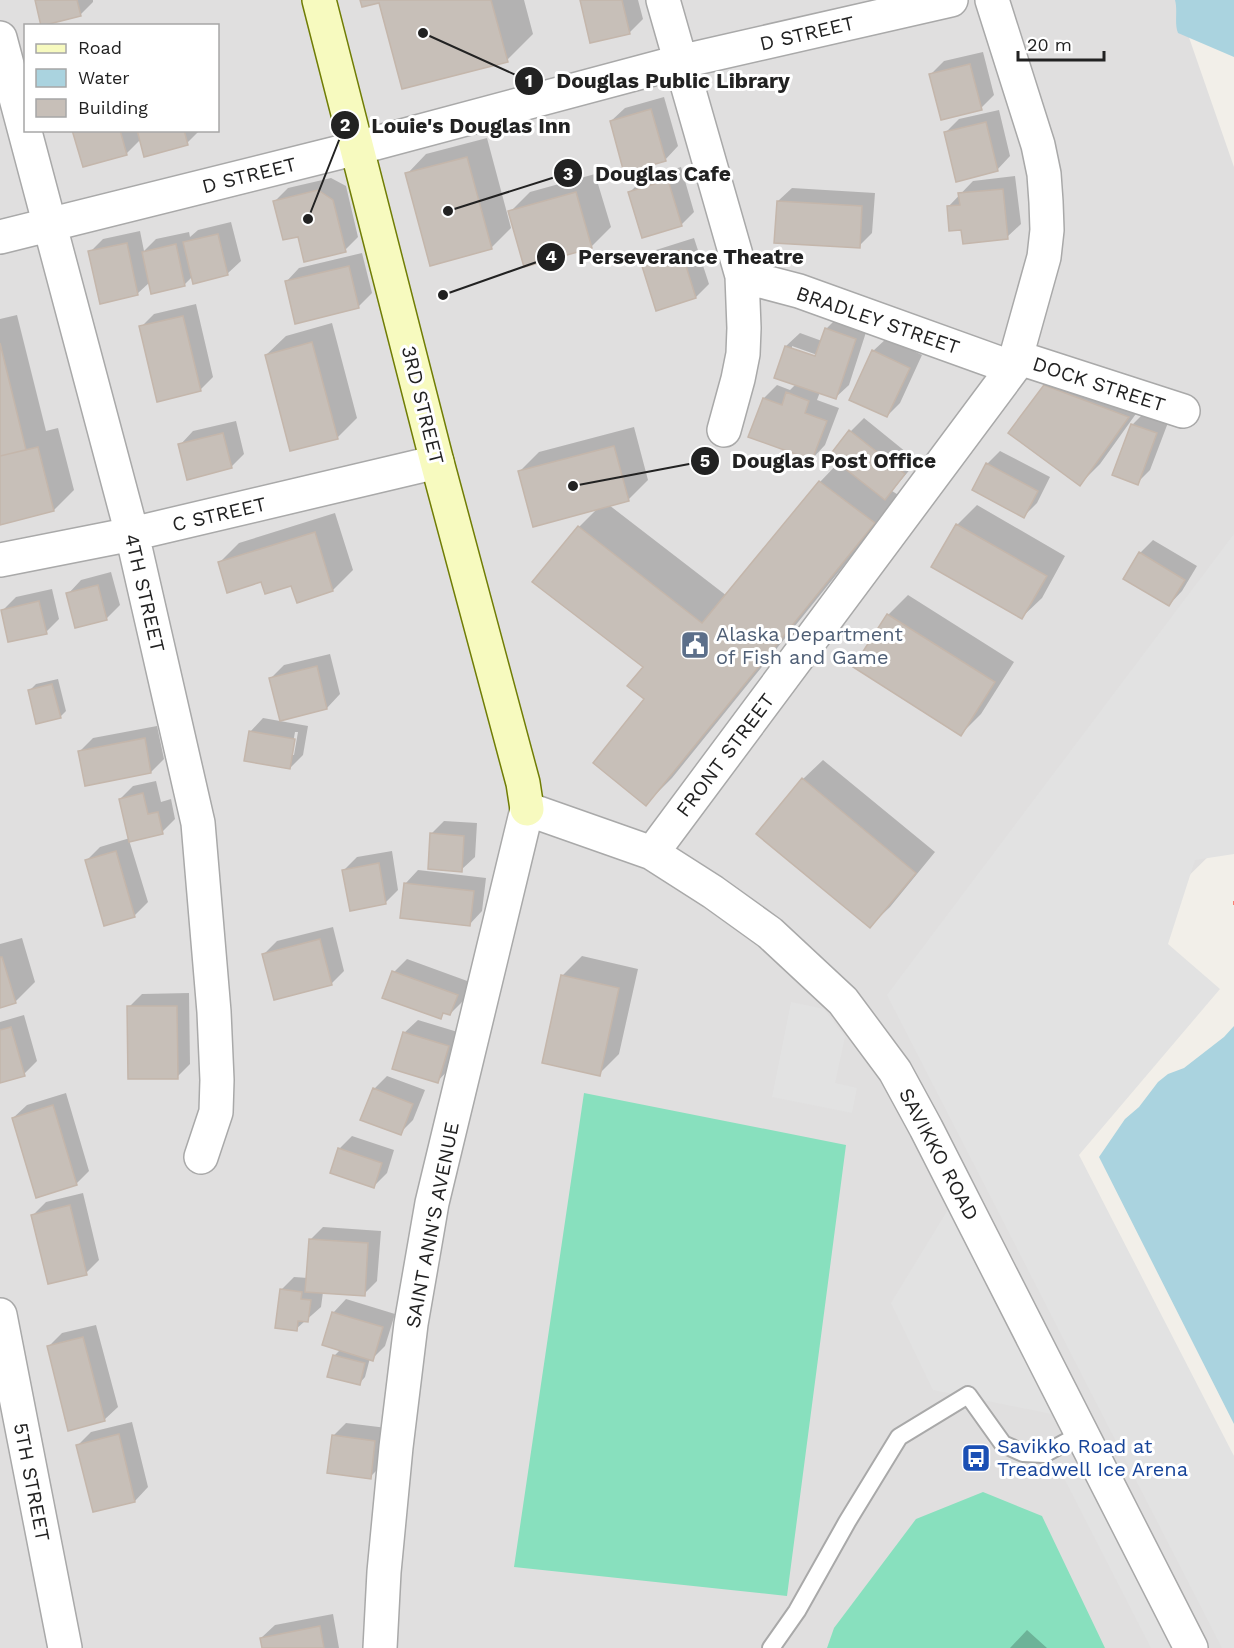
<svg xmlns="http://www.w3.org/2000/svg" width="1234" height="1648" viewBox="0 0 1234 1648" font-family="'Work Sans',sans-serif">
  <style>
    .residential { fill: #e0dfdf; fill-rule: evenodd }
    .pitch { fill: #88e0be }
    .parking { fill: #e2e2e2 }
    .water { fill: #aad3df }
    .shadow { fill: #0003; fill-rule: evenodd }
    .building { fill: #c7bfb8; stroke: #c4b6ab; stroke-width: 1.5 }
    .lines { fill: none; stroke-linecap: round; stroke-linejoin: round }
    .service-casing { stroke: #a9a9a9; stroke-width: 20 }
    .minor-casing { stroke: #a9a9a9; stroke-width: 36 }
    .tertiary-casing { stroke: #a9a9a9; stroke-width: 36 }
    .secondary-casing { stroke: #707d05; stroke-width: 36 }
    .path { stroke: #fa8072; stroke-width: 4; stroke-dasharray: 3 3; stroke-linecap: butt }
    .service { stroke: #fff; stroke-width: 16 }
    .minor { stroke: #fff; stroke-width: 33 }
    .tertiary { stroke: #fff; stroke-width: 33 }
    .secondary { stroke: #f7fabf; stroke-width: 33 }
    .labels { text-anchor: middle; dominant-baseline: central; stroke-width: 6; stroke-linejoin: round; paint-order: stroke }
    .street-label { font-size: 20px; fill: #222; stroke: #fff }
    .service-label { font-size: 20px; fill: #4e5e75; stroke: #fff; text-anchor: start }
    .transit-label { font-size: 20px; fill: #164399; stroke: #fff; text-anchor: start }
    .leader { fill: none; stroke: #222; stroke-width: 2 }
    .callout-dot { fill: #222; stroke: #fff; stroke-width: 2 }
    .mark-label { font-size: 18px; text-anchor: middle; font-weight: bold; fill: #fff }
    .callout-label { font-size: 21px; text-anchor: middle; font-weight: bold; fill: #222; stroke: #fff; stroke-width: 6; stroke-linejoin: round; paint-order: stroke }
  </style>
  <rect width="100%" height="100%" fill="#f2efe9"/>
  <path class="residential" d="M0,0H1176L1234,167V831L982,1081L1234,1648H0ZM26,26H218V130H26Z"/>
  <path class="pitch" d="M584,1093L846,1145L787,1596L514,1567Z
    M983,1492L1042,1516L1105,1648H827L834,1628L916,1519Z"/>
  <path class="parking" d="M1234,534V854L1195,860L1168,944L1220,989L1079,1155L1234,1456V1648H1222L887,995Z
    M791,1002L824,1009L845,1037L835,1083L857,1088L852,1113L772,1097Z
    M949,1208L1052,1414L933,1390L891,1303Z
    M1083,1466L1177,1648H1151L1063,1476Z"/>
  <path class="water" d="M1175,0H1234V57L1178,33C1174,23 1178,11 1175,0Z
    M1234,1026V1424L1099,1157L1125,1119L1139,1107L1158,1082L1168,1074L1184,1068L1224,1037Z"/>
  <path class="shadow" d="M36,0H93V2L80,15Z
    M362,0H524L533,34L507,60L380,1Z
    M581,0H638L643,19L629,33Z
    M983,52L994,95L981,108L931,74L944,61Z
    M664,97L678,146L665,160L611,121L625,108Z
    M999,110L1010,156L997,170L945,133L959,119Z
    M200,130L187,143L141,139L126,154L74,131Z
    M487,138L511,228L491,248L407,174L426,154Z
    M681,167L694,212L681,225L630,192L643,179Z
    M595,174L611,227L591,247L510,212L530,192Z
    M1015,176L1021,224L1007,237L962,228L948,207L973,181Z
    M331,178L346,186L358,237L345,250L275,201L288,188Z
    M792,188L875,193L872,233L859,246L778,201Z
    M231,222L241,261L227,274L193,276L184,285L150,282L137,294L90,252L103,239L140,231L144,251L156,239L189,232L190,237L198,230Z
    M694,238L709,284L696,297L642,263L656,250Z
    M362,253L372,293L359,306L296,322L286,282L299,268Z
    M196,304L213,377L200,390L141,327L154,314Z
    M17,315L46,431L58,428L74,490L54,510L0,523V319Z
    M839,316L868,326L849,385L835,398L820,392L817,400L839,408L825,445L812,459L764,398L777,385L790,390L796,384L776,378L786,346L800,333L822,341L826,329ZM792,346L823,357L822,360L792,350Z
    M332,323L357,418L337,438L266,355L286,336Z
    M887,338L922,355L900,403L887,416L873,351Z
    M1065,366L1148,397L1100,464L1080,484L1045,386Z
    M1146,411L1169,420L1150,470L1137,483L1114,475L1133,424Z
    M864,418L917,461L892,491L900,496L672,778L646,804L645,667L579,527L598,508L519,472L539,452L634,427L648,480L628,500L609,505L727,596L820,482L839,462L851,431Z
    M236,421L244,454L231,467L180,445L193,431Z
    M1000,451L1050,477L1037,503L1024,516L987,464Z
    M977,505L1065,556L1042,598L1022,617L957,525Z
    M335,513L353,570L333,590L298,601L292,584L262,580L219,563L239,543Z
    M1153,540L1197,566L1182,591L1169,605L1140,553Z
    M111,572L120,605L107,618L68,594L81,580Z
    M52,589L59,619L46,632L3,610L16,597Z
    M908,595L1014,662L981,714L961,734L888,615Z
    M330,654L340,694L327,708L271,678L284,665Z
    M58,679L66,711L60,717L29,691L36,684Z
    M263,718L308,726L303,755L290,768L250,732ZM295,732H298L294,755H291Z
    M157,726L164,759L151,772L80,751L93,738Z
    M823,760L935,852L890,907L870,926L803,779Z
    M156,781L161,802L171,799L175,819L162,832L129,840L148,902L135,915L105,924L87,860L100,847L130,838L120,799L133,786Z
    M444,821L477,823L475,857L461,870L431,834Z
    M392,851L398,890L385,903L344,870L357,857Z
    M418,870L486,878L482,911L469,925L405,884Z
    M333,927L344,971L331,984L264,954L277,941Z
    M22,938L35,982L15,1002L0,1006V944Z
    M582,956L638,969L619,1054L599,1074L562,976Z
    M407,959L470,982L463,1001L450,1014L445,1012L440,1017L394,972Z
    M189,993L190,1064L177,1077L129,1007L142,994Z
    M24,1015L37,1061L24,1074L0,1081V1022Z
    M418,1020L461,1033L450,1068L437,1082L404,1033Z
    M387,1076L425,1090L413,1120L400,1133L374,1089Z
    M66,1093L89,1171L76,1184L13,1118L27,1105Z
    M352,1136L394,1150L387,1173L374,1186L339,1149Z
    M83,1193L99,1260L86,1273L33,1215L46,1202Z
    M323,1227L381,1231L377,1281L364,1294L323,1292L321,1307L296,1329L281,1290L294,1277L308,1278L310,1240Z
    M346,1299L395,1314L385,1346L372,1359L370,1358L365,1377L359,1384L334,1356L341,1349L333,1313Z
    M96,1325L118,1407L104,1420L48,1347L62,1333Z
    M132,1422L148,1487L135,1501L78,1445L91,1432Z
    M346,1423L387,1428L383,1464L370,1477L333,1436Z
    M333,1614L339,1648H263L261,1638L275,1625Z
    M1027,1630L1047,1648H1010Z"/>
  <path class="building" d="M35,0H77L81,16L41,26Z
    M360,0H491L508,62L402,89L379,3L362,7Z
    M580,0H622L630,34L590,43Z
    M970,64L982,110L941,120L929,74Z
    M651,109L666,161L624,173L610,121Z
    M986,122L998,171L956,182L944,132Z
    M72,130H120L127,155L83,167Z
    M137,130H184L188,145L144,157Z
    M467,157L492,249L430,266L405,173Z
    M668,180L682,226L642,238L628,192Z
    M1003,189L1008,239L963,244L961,230L949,231L947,206L960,205L958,193Z
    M318,190L333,200L346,252L304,262L298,237L283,240L273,201Z
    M576,192L592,248L524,267L508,211Z
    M777,201L862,206L860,248L774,243Z
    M218,234L228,275L193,284L183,242Z
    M127,243L138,295L100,304L88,251Z
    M176,244L185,286L151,294L142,252Z
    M681,250L696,298L656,311L641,263Z
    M349,266L359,308L295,324L285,281Z
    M183,316L201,391L157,402L139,326Z
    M825,328L856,339L836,399L774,378L785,346L815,356Z
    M312,342L338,439L290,451L265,355Z
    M0,343L26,450L0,456Z
    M872,350L910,368L887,417L849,400Z
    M1044,385L1129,417L1080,486L1008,433Z
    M786,392L809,401L805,413L827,421L812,460L748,437L763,398L782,405Z
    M1131,424L1157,433L1138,485L1112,475Z
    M849,430L905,474L885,500L829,456Z
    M223,433L232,468L187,480L178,444Z
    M614,446L629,501L533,527L518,471Z
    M38,447L54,511L0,525V456Z
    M986,463L1038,491L1024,518L972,490Z
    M819,481L875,523L646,806L593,763L644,699L627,686L643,667L532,582L578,526L702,623Z
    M956,524L1047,576L1022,619L931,567Z
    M315,532L333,591L297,603L291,586L265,594L261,582L227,593L218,562Z
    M1139,552L1185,580L1169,606L1123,579Z
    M98,585L107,620L75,628L66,593Z
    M39,601L47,634L8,642L1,610Z
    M887,614L995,682L961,736L853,667Z
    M317,666L327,709L280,721L269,678Z
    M52,684L61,718L36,724L28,690Z
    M249,731L295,739L290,769L244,761Z
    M145,738L151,773L85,786L78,751Z
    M802,778L916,873L870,928L756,834Z
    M143,793L148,814L158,812L163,834L129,842L119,799Z
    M430,833L464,836L462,872L428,869Z
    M116,851L135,917L104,926L85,860Z
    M379,863L386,904L350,911L342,870Z
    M404,883L474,891L470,926L400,918Z
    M320,939L332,985L274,1000L262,954Z
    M0,957H2L16,1003L0,1008Z
    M392,971L458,995L450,1015L443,1013L441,1019L382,998Z
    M561,975L619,988L600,1076L542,1063Z
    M127,1006H177L178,1079H128Z
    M11,1027L25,1076L0,1083V1030Z
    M403,1032L449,1046L438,1083L392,1069Z
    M373,1088L413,1104L401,1135L360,1120Z
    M53,1105L77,1185L36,1198L12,1118Z
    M338,1148L382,1163L374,1188L330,1173Z
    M70,1205L87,1275L48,1284L31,1215Z
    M309,1239L368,1243L365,1296L305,1292Z
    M280,1289L302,1292L301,1299L311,1300L308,1322L298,1321L297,1331L275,1328Z
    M332,1312L383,1327L373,1361L322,1345Z
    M83,1337L105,1421L68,1431L47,1346Z
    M333,1355L365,1363L360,1385L327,1377Z
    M119,1434L135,1502L93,1512L76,1445Z
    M332,1435L375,1441L371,1479L327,1473Z
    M320,1626L324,1648H262L260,1638Z"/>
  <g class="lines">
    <g class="service-casing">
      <path id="service" d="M771,1648L797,1611L847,1522L899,1437L968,1395L1003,1444L1023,1453L1044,1454L1081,1434"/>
    </g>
    <g class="minor-casing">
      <path id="minor" d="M663,0L742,276L744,328L743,354L738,379L724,430
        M0,38L132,534L198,823L214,1012L217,1080L216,1112L201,1157
        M0,237L357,148L679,62L951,0
        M742,276L799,291L1013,368
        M1016,357L1183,411
        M0,560L132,534L437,462
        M527,809L652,853L713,892L770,933L843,1001L895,1071L926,1128L1191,1648
        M652,853L1013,368L1044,257L1047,230L1046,202L1044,174L1038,145L992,0
        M0,1315L65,1648"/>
    </g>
    <g class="tertiary-casing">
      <path id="tertiary" d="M380,1648L384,1572L396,1447L411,1324L432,1203L527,809"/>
    </g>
    <g class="secondary-casing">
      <path id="secondary" d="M319,0L437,462L523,783L527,809"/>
    </g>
    <path class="path" d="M1233,903H1234"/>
    <use href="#service" class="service"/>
    <use href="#minor" class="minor"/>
    <use href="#tertiary" class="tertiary"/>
    <use href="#secondary" class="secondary"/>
  </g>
  <defs>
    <g id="civic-square" transform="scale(1.5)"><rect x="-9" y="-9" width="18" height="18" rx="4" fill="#5c6f8a" stroke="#fff"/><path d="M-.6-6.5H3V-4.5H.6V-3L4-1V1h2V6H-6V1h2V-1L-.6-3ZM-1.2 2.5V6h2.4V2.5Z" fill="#fff"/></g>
    <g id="bus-square" transform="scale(1.5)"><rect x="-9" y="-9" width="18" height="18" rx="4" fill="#1a4fb4" stroke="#fff"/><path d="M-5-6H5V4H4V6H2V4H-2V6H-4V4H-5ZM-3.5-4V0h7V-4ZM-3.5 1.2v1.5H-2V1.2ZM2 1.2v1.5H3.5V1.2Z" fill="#fff"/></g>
  </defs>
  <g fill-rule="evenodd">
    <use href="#civic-square" x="695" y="645"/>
    <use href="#bus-square" x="976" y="1458"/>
  </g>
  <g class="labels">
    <g class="street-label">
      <text transform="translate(807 33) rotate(-13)">D STREET</text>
      <text transform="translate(249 175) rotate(-14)">D STREET</text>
      <text transform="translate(878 320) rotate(19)">BRADLEY STREET</text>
      <text transform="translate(1099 384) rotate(18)">DOCK STREET</text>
      <text transform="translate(423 405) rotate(76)">3RD STREET</text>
      <text transform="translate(219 514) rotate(-13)">C STREET</text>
      <text transform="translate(145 593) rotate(77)">4TH STREET</text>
      <text transform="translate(725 755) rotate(-53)">FRONT STREET</text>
      <text transform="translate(939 1154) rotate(62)">SAVIKKO ROAD</text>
      <text transform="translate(432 1225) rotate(-79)">SAINT ANN'S AVENUE</text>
      <text transform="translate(32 1482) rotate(79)">5TH STREET</text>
    </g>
    <g class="service-label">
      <text x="716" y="634">Alaska Department<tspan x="716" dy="23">of Fish and Game</tspan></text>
    </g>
    <g class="transit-label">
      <text x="997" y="1446">Savikko Road at<tspan x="997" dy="23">Treadwell Ice Arena</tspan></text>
    </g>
  </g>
  <path class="leader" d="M423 33L529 81M308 219L345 125M448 211L568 173M443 295L551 257M573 486L705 461"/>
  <g class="callout-dot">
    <circle cx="423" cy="33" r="6"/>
    <circle cx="308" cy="219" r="6"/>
    <circle cx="448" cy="211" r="6"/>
    <circle cx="443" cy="295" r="6"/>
    <circle cx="573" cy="486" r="6"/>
    <circle cx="529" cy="81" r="15"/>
    <circle cx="345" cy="125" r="15"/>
    <circle cx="568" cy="173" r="15"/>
    <circle cx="551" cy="257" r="15"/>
    <circle cx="705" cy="461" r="15"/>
  </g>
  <g class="mark-label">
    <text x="529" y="87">1</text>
    <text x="345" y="131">2</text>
    <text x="568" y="180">3</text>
    <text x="551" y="263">4</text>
    <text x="705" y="467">5</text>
  </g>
  <g class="callout-label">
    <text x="673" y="88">Douglas Public Library</text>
    <text x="471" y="133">Louie's Douglas Inn</text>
    <text x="663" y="181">Douglas Cafe</text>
    <text x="691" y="264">Perseverance Theatre</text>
    <text x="834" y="468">Douglas Post Office</text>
  </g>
  <rect x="24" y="24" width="195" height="108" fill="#ffffff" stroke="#a7a7a7" stroke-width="1.5"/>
  <rect x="36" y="44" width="30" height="9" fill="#f7fabf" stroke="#a7a7a7" stroke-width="1.5"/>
  <text x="78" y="54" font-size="18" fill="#222222">Road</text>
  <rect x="36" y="69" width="30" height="18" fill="#aad3df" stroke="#a7a7a7" stroke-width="1.5"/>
  <text x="78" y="84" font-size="18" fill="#222222">Water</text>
  <rect x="36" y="99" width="30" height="18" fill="#c7bfb8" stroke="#a7a7a7" stroke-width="1.5"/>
  <text x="78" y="114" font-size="18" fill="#222222">Building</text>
  <path d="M1018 51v9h86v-9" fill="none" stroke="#222222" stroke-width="3"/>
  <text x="1027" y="51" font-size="18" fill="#222222" stroke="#ffffff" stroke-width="4.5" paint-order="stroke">20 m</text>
</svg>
